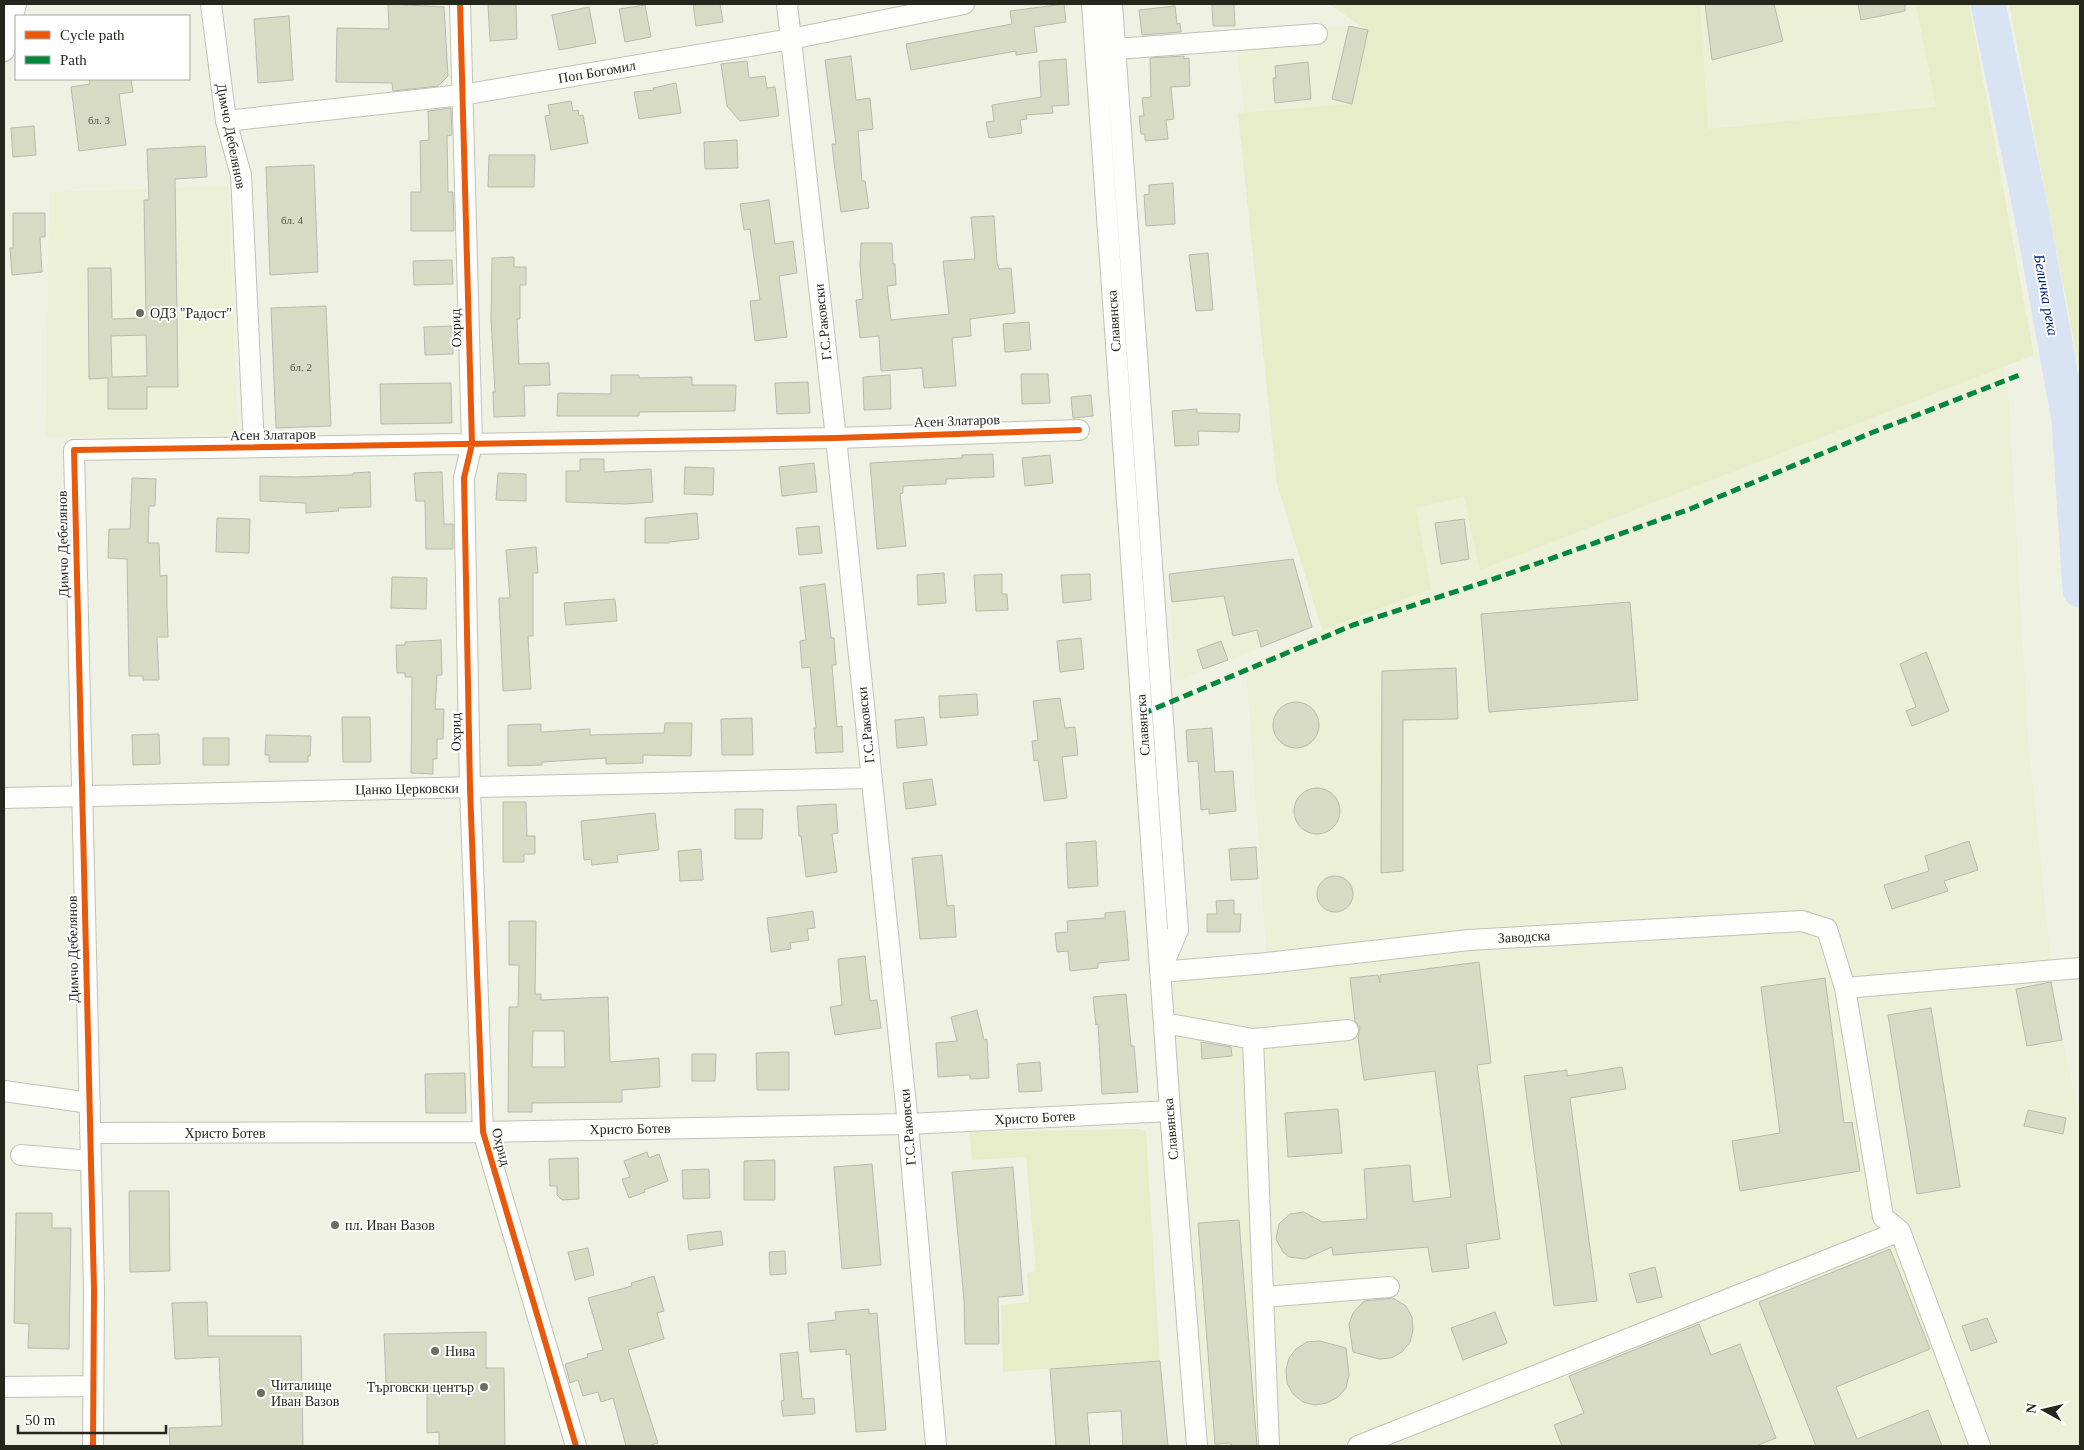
<svg xmlns="http://www.w3.org/2000/svg" width="2084" height="1450" viewBox="0 0 2084 1450" font-family="Georgia,serif">
  <style>
    .built { fill: #ecf0d6 }
    .green { fill: #e7edc8 }
    .lines { fill: none; stroke-linecap: round; stroke-linejoin: round }
    .river { stroke: #d8e3f4; stroke-width: 35 }
    .building { fill: #d8dbc4; stroke: #b9baaf; fill-rule: evenodd }
    .minor-casing { stroke: #c0c2b6; stroke-width: 22 }
    .minor { stroke: #fdfdfb; stroke-width: 20 }
    .quiet { stroke: #00873e; stroke-width: 5; stroke-dasharray: 10 5; stroke-linecap: butt }
    .cycleway-casing { stroke: #fff; stroke-width: 9 }
    .cycleway { stroke: #e8590c; stroke-width: 6 }
    .poi-dot { fill: #6c6e62; stroke: #fff; stroke-width: 2 }
    .labels { text-anchor: middle; dominant-baseline: central; stroke-width: 4; stroke-linejoin: round; paint-order: stroke }
    .number-label { font-size: 11px; fill: #525447 }
    .street-label { font-size: 14px; fill: #25271d; stroke: #fff }
    .poi-label { font-size: 14px; fill: #25271d; stroke: #fff; text-anchor: start }
    .water-label { font-size: 15px; font-style: italic; fill: #06206f; stroke: #fff }
  </style>
  <rect width="100%" height="100%" fill="#eff2e3"/>
  <path class="built" d="M1329,4H1938L1973,191L2009,401L2028,737L2055,1003L2080,1120V1446H1197L1160,972L1267,963L1246,667L1322,630L1277,484L1238,113L1245,112L1234,35L1349,26L1367,30Z
    M228,186L238,434L46,437L49,192Z
    M1293,559L1312,627L1175,682L1169,574Z"/>
  <path class="green" d="M1329,4H1700L1708,129L1936,107L1916,4H1969L2034,355L1480,570L1464,497L1416,508L1431,589L1322,630L1277,484L1238,113L1352,104L1368,31Z
    M2009,4H2080V373Z
    M1138,1129L1146,1131L1160,1361L1003,1372L1001,1305L1029,1302L1027,1273L1036,1271L1026,1157L972,1160L969,1132Z"/>
  <g class="lines">
    <path class="river" d="M1988,4L2031,211L2069,420L2080,590"/>
  </g>
  <path class="building" d="M388,4L444,7L448,76L438,86L393,91L392,83L336,82L337,28L389,29Z
    M488,4H516L517,39L490,41Z
    M693,4H720L723,22L696,26Z
    M1064,4L1066,22L1034,27L1037,52L1016,55V51L911,70L906,44L1012,24L1010,11Z
    M1212,4H1234L1235,26H1213Z
    M1705,4H1774L1783,41L1712,60Z
    M1858,4H1905V11L1861,20Z
    M645,5L651,37L625,42L619,9Z
    M1175,6L1177,24L1180,23L1181,32L1142,35L1139,10Z
    M589,7L596,43L559,50L552,15Z
    M289,16L293,80L258,83L254,19Z
    M1349,26L1368,30L1352,104L1332,99Z
    M851,56L856,100L870,98L873,129L858,131L862,181H865L869,208L841,212L834,162L832,144H836L825,60Z
    M1184,56V59L1189,58L1190,86L1171,87L1174,119L1166,120L1168,139L1145,141V134H1141L1139,116H1144L1142,98L1151,97L1150,58Z
    M1066,59L1069,105L1052,106L1053,113L1026,115L1027,119L1020,120L1022,133L989,138L986,122L994,121L992,105L1041,97L1039,61Z
    M747,61L749,78L765,76L767,88L775,87L779,116L740,121L727,106L721,64Z
    M1308,62L1311,99L1275,103L1273,78H1276L1275,66Z
    M89,79H131L133,92L119,94L126,145L79,151L71,87L90,84Z
    M676,83L681,113L639,119L634,92L654,90L653,88Z
    M571,101L573,111L578,110L579,116L583,115L588,143L551,150L545,116L550,115L548,105Z
    M451,108L452,135L447,136L448,192H453L454,231H411V192H421L420,141L429,140L428,111Z
    M34,126L36,155L13,157L11,128Z
    M737,140L738,168L705,169L704,142Z
    M205,146L207,177L175,179L178,387H147V409H108V378L89,379L88,268H111L112,319L146,318L144,200H149L147,149ZM146,335L147,376L112,377L111,336Z
    M489,155H535L534,187H488Z
    M314,165L318,272L270,275L266,167Z
    M1173,183L1175,224L1146,226L1144,195L1149,194V185Z
    M769,200L775,244L793,241L797,273L779,276L787,337L755,341L750,301L760,300L750,229L744,230L740,204Z
    M13,213H45V237H40L42,272L12,275L10,248H13Z
    M994,216L997,263L999,269L1011,268L1015,313L970,319L971,336L952,338L956,386L924,388L922,368L881,371L879,336L860,338L856,300L863,299L860,266L861,243H892L893,264H895L896,285L887,286L891,320L949,314L943,261L975,259L971,217Z
    M1208,253L1213,310L1196,311L1189,255Z
    M514,257V267H526V285H520V319H517L519,364L549,363L550,385L524,386L525,416L494,417L493,392H495L491,319L492,258Z
    M452,260L453,284L414,285L413,261Z
    M326,306L331,426L276,428L271,308Z
    M1029,322L1031,350L1005,352L1003,324Z
    M452,326L453,354L425,355L424,327Z
    M1021,374H1048L1050,403L1022,404Z
    M611,375H639V378L692,377V385H736L735,411L639,412V416H557L558,393L611,394Z
    M890,375L891,409L864,410L863,377Z
    M808,382L810,413L777,414L775,383Z
    M451,383L452,423L381,424L380,384Z
    M1091,395L1093,416L1073,418L1071,397Z
    M1197,409V413L1240,414L1239,432L1198,431L1199,445L1175,446L1172,411Z
    M993,454L994,477L946,479V484L903,486V493L900,494L906,546L877,549L870,463L962,458V455Z
    M1050,455L1053,483L1025,486L1022,458Z
    M580,459H604V472L651,469L653,502L625,504L566,502V471H580Z
    M814,463L817,492L782,496L779,467Z
    M685,467L714,468L713,495L684,494Z
    M370,472L371,507L338,508L339,511L306,513V503L260,501V476L296,477L353,475V473Z
    M442,472L444,524H453V549H426L425,501H416L414,473Z
    M498,473L526,474V501L496,500Z
    M132,478L156,479L155,506H149L148,543H159L160,576L167,575V606L168,637H157L159,680H143V676H129L127,559L108,558L109,529H130Z
    M697,513L699,539L669,542V543H645V518Z
    M217,518L250,519L249,553L216,552Z
    M1464,519L1469,559L1441,564L1435,523Z
    M819,526L822,553L799,555L796,528Z
    M536,547L538,573H533V636H528L531,689L503,691L499,598H510L506,550Z
    M1293,559L1312,627L1261,647L1257,630L1233,636L1224,596L1172,602L1169,574Z
    M944,573L946,603L918,605L917,575Z
    M1002,574V594H1007L1008,610L976,611L974,575Z
    M1090,574L1091,600L1063,603L1061,575Z
    M392,577L427,578L426,609L391,608Z
    M825,584L831,638H834L836,665H832L837,727L842,726L843,752L816,753L814,728H816L810,667L802,668L800,641L806,640L800,587Z
    M615,599L617,621L566,625L564,603Z
    M1630,602L1638,700L1489,712L1481,614Z
    M1081,638L1084,669L1060,672L1057,641Z
    M441,640L442,675H437L435,709H444L443,739H437V759H433V774L411,773L412,677H405V673H397L396,645H405V642Z
    M1221,641L1228,660L1203,669L1197,650Z
    M1926,652L1949,711L1912,726L1906,711L1916,707L1900,664Z
    M1456,668L1458,719L1403,720V871L1381,873L1382,671Z
    M977,694L978,715L940,718L939,696Z
    M1060,698L1065,728L1075,727L1078,755L1062,757L1067,798L1044,801L1038,760L1034,761L1032,741L1038,740L1033,701Z
    M1273 725a23 23 0 1 1 46 0a23 23 0 1 1-46 0Z
    M342,717H370L371,762H343Z
    M924,717L927,745L897,748L895,720Z
    M752,718L753,755H722L721,719Z
    M665,723H692L691,756L643,755V763L606,764V758L542,762V765L508,766V725L541,724V732L590,729V735L664,733Z
    M1212,728L1215,772L1233,771L1236,811L1209,814V809L1201,810L1198,761L1188,762L1186,730Z
    M159,734L160,764L133,765L132,735Z
    M266,735L311,736L310,756H308V762H269V755H265Z
    M203,738H229V765H203Z
    M932,779L936,805L906,809L903,783Z
    M1294 811a23 23 0 1 1 46 0a23 23 0 1 1-46 0Z
    M503,802H526L527,836H535V854H524V862H503Z
    M836,804L838,833L832,834L837,872L806,877L801,836H799L797,806Z
    M735,809H763L762,839H735Z
    M655,813L659,850L617,855L618,862L592,865L591,859L584,860L581,821Z
    M1096,841L1098,886L1068,888L1066,843Z
    M1969,841L1978,870L1944,881L1948,891L1892,909L1884,885L1929,871L1925,856Z
    M1256,847L1258,879L1231,880L1229,849Z
    M701,849L703,880L680,881L678,851Z
    M942,855L947,906L954,905L956,937L920,939L912,858Z
    M1317 894a18 18 0 1 1 36 0a18 18 0 1 1-36 0Z
    M1234,900V914H1241L1240,932H1207V914H1217L1216,901Z
    M813,911L815,928L807,929L809,940L790,943L791,949L771,952L767,918Z
    M1125,911L1129,960L1098,963V968L1070,971L1068,951L1057,952L1055,933L1068,932L1067,921L1105,918V913Z
    M509,921H536L535,994H541V1000L608,997L610,1062L659,1058L660,1087L622,1090V1102L532,1103V1112H508L509,1007H518L519,965H509ZM533,1031H564L565,1067H532Z
    M865,956L870,1001L877,1000L881,1028L835,1035L830,1007L842,1005L838,959Z
    M1479,962L1491,1063L1477,1065L1500,1239L1466,1244L1469,1268L1432,1272L1428,1247L1333,1255L1332,1247L1305,1259L1289,1257L1283,1252L1276,1239L1279,1224L1290,1214L1304,1212L1322,1222L1367,1219L1364,1169L1410,1165L1413,1202L1451,1197L1435,1071L1364,1080L1358,1037L1360,1028L1355,1021L1350,978L1378,975L1380,983V975Z
    M1825,978L1844,1123L1852,1122L1860,1171L1740,1191L1732,1141L1780,1133L1761,987Z
    M2051,982L2062,1040L2027,1046L2016,989Z
    M1126,994L1131,1046H1134L1138,1092L1102,1094L1098,1024L1096,1025L1093,997Z
    M1931,1008L1960,1187L1917,1194L1888,1015Z
    M977,1010L984,1040L987,1039L989,1078L970,1079V1075L938,1077L936,1043L957,1041L951,1017Z
    M1201,1042L1231,1047L1232,1056L1202,1059Z
    M789,1052V1090H757L756,1053Z
    M692,1054H716L715,1081H692Z
    M1040,1062L1042,1091L1019,1092L1017,1064Z
    M1622,1067L1626,1089L1570,1098L1597,1301L1554,1306L1524,1076L1567,1070V1076Z
    M465,1073L466,1113H426L425,1074Z
    M1338,1109L1342,1153L1288,1157L1285,1113Z
    M2028,1110L2066,1118L2063,1134L2024,1126Z
    M647,1152L649,1158L659,1154L668,1181L644,1190L645,1192L629,1198L622,1179L630,1177L624,1161Z
    M578,1158L579,1199L562,1200L557,1195V1186H550L549,1159Z
    M775,1160V1200H744V1161Z
    M872,1164L881,1265L842,1269L834,1167Z
    M1013,1167L1023,1295L998,1297L999,1344H965L964,1300L952,1172Z
    M709,1169L710,1198L683,1199L682,1170Z
    M129,1191H169L170,1271L130,1272Z
    M16,1213H52V1228H71L69,1349L28,1348L29,1324L14,1323Z
    M1239,1220L1257,1446H1231V1443L1215,1444L1198,1223Z
    M721,1231L723,1245L689,1250L687,1235Z
    M588,1248L594,1275L575,1280L568,1252Z
    M1890,1249L1930,1349L1836,1387L1857,1439L1928,1410L1942,1446H1816L1759,1302Z
    M785,1251L786,1274L770,1275L769,1252Z
    M1655,1267L1662,1297L1637,1303L1629,1274Z
    M654,1276L664,1311L657,1313L664,1339L628,1350L658,1443L648,1446H626L613,1398L601,1402L598,1392L583,1396L578,1380L570,1383L565,1364L588,1357L587,1354L603,1350L588,1298L632,1286L631,1283Z
    M1393,1298L1406,1306L1412,1317L1413,1330L1410,1342L1402,1352L1391,1358L1379,1359L1353,1352L1349,1324L1353,1313L1364,1301Z
    M207,1302L208,1336H301L303,1446H170L169,1428L222,1426L219,1357L175,1359L172,1303Z
    M869,1309V1314L877,1313L886,1430L856,1432L850,1354L846,1355V1349L810,1352L808,1323L836,1320L835,1312Z
    M1495,1312L1507,1343L1463,1360L1451,1328Z
    M1987,1318L1997,1342L1971,1351L1962,1326Z
    M1699,1324L1711,1355L1740,1344L1776,1438L1756,1446H1562L1554,1425L1584,1413L1569,1376Z
    M486,1332V1368H504L505,1446H439V1432L427,1433V1383H386L384,1334Z
    M1320,1341L1346,1348L1349,1375L1346,1388L1338,1397L1327,1403L1315,1405L1303,1402L1293,1394L1287,1383L1286,1370L1289,1358L1296,1349L1307,1342Z
    M798,1352L802,1399L814,1398L815,1414L783,1416L781,1401L784,1400L780,1354Z
    M1160,1361L1168,1446H1123L1121,1411L1087,1413L1090,1446H1056L1050,1369Z"/>
  <g class="lines">
    <g class="minor-casing">
      <path id="minor" d="M211,4L226,121L241,175L254,447
        M460,4L472,444L464,478L470,788L483,1132L576,1446
        M787,4L836,438L908,1124L936,1446
        M1092,4L1170,1111L1197,1446
        M1112,4L1178,930L1160,972L1267,963L1469,940L1802,921L1827,929L1845,988
        M1103,50L1317,34
        M4,51L16,4
        M226,121L462,95L791,39L964,4
        M4,798L871,778
        M1164,1023L1253,1039L1269,1446
        M1253,1039L1348,1030
        M4,1091L90,1103
        M90,1133L483,1132L908,1124L1170,1111
        M21,1155L91,1161
        M1263,1297L1389,1287
        M4,1387L93,1386
        M93,1446L94,1290L74,450L836,438L1079,430
        M1358,1446L1900,1231
        M1980,1446L1900,1231L1883,1217L1845,988L2080,968"/>
    </g>
    <use href="#minor" class="minor"/>
    <path class="quiet" d="M1142,714L1353,625L1491,580L1690,509L1871,433L2022,374"/>
    <g class="cycleway-casing">
      <path id="cycleway" d="M460,4L472,444L464,478L470,788L483,1132L576,1446
        M93,1446L94,1290L74,450L836,438L1079,430"/>
    </g>
    <use href="#cycleway" class="cycleway"/>
  </g>
  <g class="poi-dot">
    <circle cx="140" cy="313" r="5"/>
    <circle cx="335" cy="1225" r="5"/>
    <circle cx="435" cy="1351" r="5"/>
    <circle cx="484" cy="1387" r="5"/>
    <circle cx="261" cy="1393" r="5"/>
  </g>
  <g class="labels">
    <g class="number-label">
      <text x="99" y="120">бл. 3</text>
      <text x="292" y="220">бл. 4</text>
      <text x="301" y="367">бл. 2</text>
    </g>
    <g class="street-label">
      <text transform="translate(597 72) rotate(-10)">Поп Богомил</text>
      <text transform="translate(231 136) rotate(79)">Димчо Дебелянов</text>
      <text transform="translate(1114 321) rotate(-94)">Славянска</text>
      <text transform="translate(823 322) rotate(-96)">Г.С.Раковски</text>
      <text transform="translate(456 328) rotate(-92)">Охрид</text>
      <text transform="translate(957 421) rotate(-2)">Асен Златаров</text>
      <text transform="translate(273 435) rotate(-1)">Асен Златаров</text>
      <text transform="translate(63 544) rotate(-91)">Димчо Дебелянов</text>
      <text transform="translate(866 725) rotate(-96)">Г.С.Раковски</text>
      <text transform="translate(1143 725) rotate(-94)">Славянска</text>
      <text transform="translate(456 732) rotate(-91)">Охрид</text>
      <text transform="translate(407 789) rotate(-1)">Цанко Церковски</text>
      <text transform="translate(1524 937) rotate(-3)">Заводска</text>
      <text transform="translate(73 949) rotate(-91)">Димчо Дебелянов</text>
      <text transform="translate(1035 1118) rotate(-3)">Христо Ботев</text>
      <text transform="translate(908 1127) rotate(-95)">Г.С.Раковски</text>
      <text transform="translate(630 1129) rotate(-1)">Христо Ботев</text>
      <text transform="translate(1171 1129) rotate(-95)">Славянска</text>
      <text x="225" y="1133">Христо Ботев</text>
      <text transform="translate(501 1147) rotate(75)">Охрид</text>
    </g>
    <g class="poi-label">
      <text x="150" y="313">ОДЗ "Радост"</text>
      <text x="345" y="1225">пл. Иван Вазов</text>
      <text x="445" y="1351">Нива</text>
      <text x="271" y="1385">Читалище<tspan x="271" dy="16">Иван Вазов</tspan></text>
      <text x="474" y="1387" text-anchor="end">Търговски център</text>
    </g>
    <g class="water-label">
      <text transform="translate(2046 295) rotate(80)">Беличка река</text>
    </g>
  </g>
  <rect width="2084" height="1450" fill="none" stroke="#25271d" stroke-width="10"/>
  <rect x="15" y="15" width="175" height="65" fill="#ffffff" stroke="#a8a9a5"/>
  <rect x="25" y="31" width="25" height="8" fill="#e8590c" stroke="#a8a9a5"/>
  <text x="60" y="40" font-size="15" fill="#25271d">Cycle path</text>
  <rect x="25" y="56" width="25" height="8" fill="#00873e" stroke="#a8a9a5"/>
  <text x="60" y="65" font-size="15" fill="#25271d">Path</text>
  <g transform="translate(2044 1410) rotate(278)" stroke="#ffffff" stroke-width="4" paint-order="stroke">
  <path d="M0-4L9 19L0 12L-9 19Z" fill="#25271d"/>
  <text y="-8" font-size="14" font-weight="bold" text-anchor="middle" fill="#25271d">N</text>
  </g>
  <path d="M18 1425v8h148v-8" fill="none" stroke="#25271d" stroke-width="2.5"/>
  <text x="25" y="1425" font-size="15" fill="#25271d" stroke="#ffffff" stroke-width="4" paint-order="stroke">50 m</text>
</svg>
